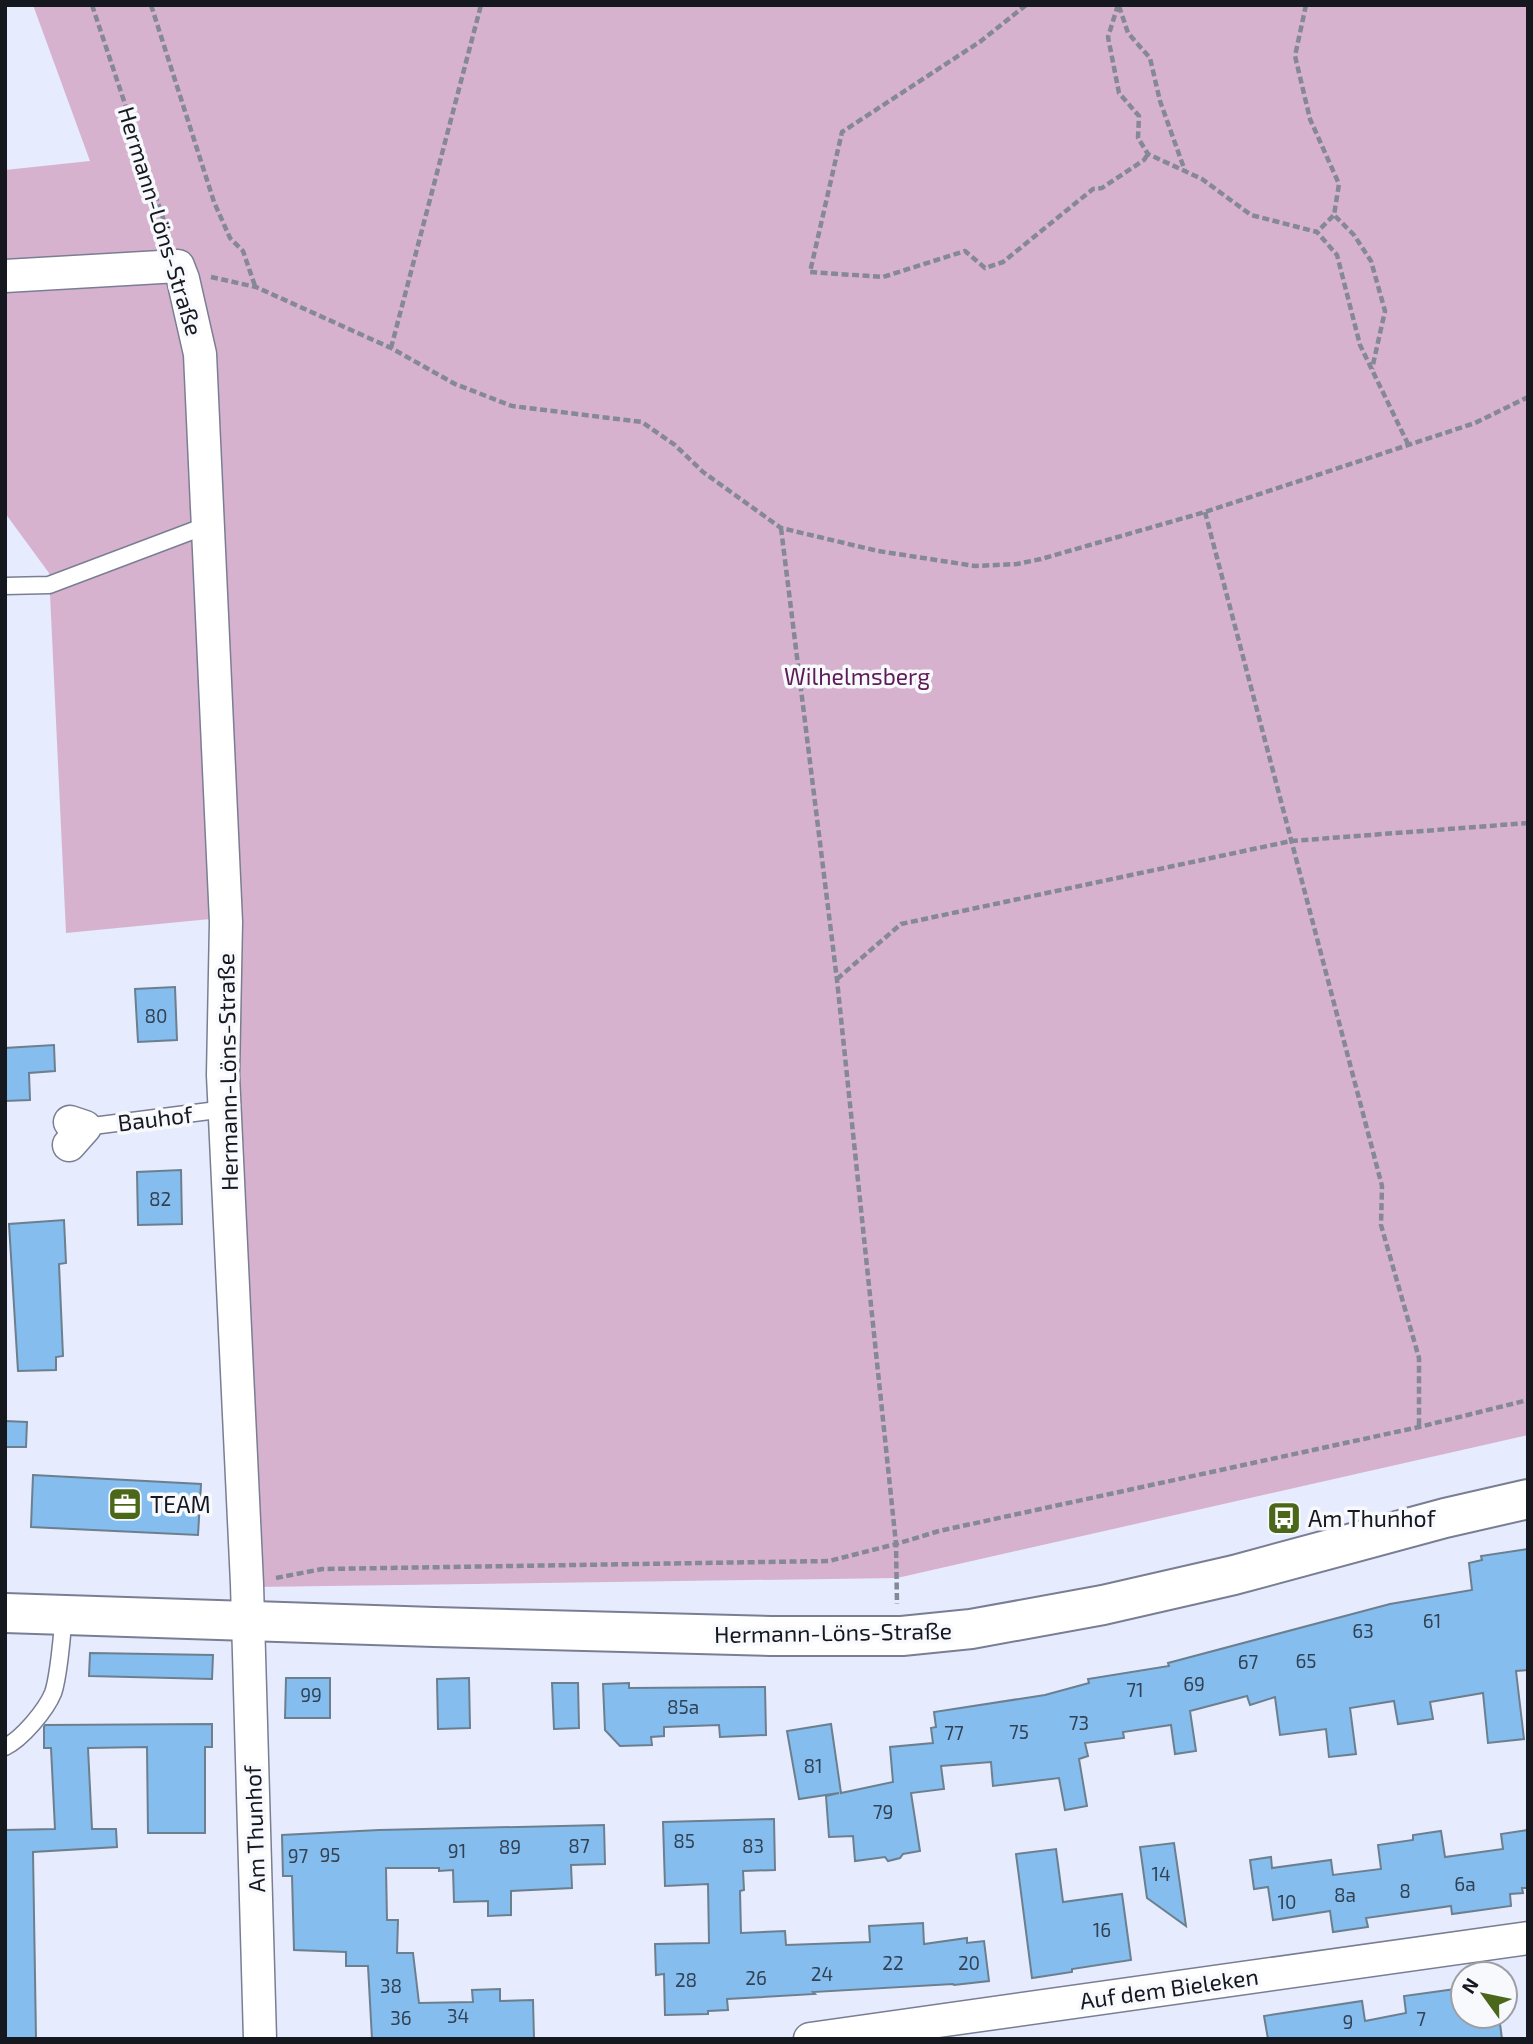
<svg xmlns="http://www.w3.org/2000/svg" width="1533" height="2044" viewBox="0 0 1533 2044" font-family="'Exo 2',sans-serif">
  <style>
    .green { fill: #d7b2cf }
    .building { fill: #85beee; stroke: #6c7f8f; stroke-width: 2 }
    .lines { fill: none; stroke-linecap: round; stroke-linejoin: round }
    .service-casing { stroke: #797e93; stroke-width: 19 }
    .minor-casing { stroke: #797e93; stroke-width: 35 }
    .tertiary-casing { stroke: #797e93; stroke-width: 42 }
    .path { stroke: #858896; stroke-width: 4.5; stroke-dasharray: 7 3.5; stroke-linecap: butt }
    .service { stroke: #fff; stroke-width: 16 }
    .minor { stroke: #fff; stroke-width: 32 }
    .tertiary { stroke: #fff; stroke-width: 38 }
    .labels { text-anchor: middle; dominant-baseline: central; stroke-width: 7; stroke-linejoin: round; paint-order: stroke }
    .number-label { font-size: 19px; fill: #324254 }
    .street-label { font-size: 23px; fill: #161820; stroke: #f7f9fd }
    .park-label { font-size: 23px; fill: #5e1c56; stroke: #f7f9fd }
    .poi-label { font-size: 23px; fill: #161820; stroke: #f7f9fd; text-anchor: start }
  </style>
  <rect width="100%" height="100%" fill="#e6ebfe"/>
  <path class="green" d="M33,5H1528V1435L897,1578L255,1587L231,917L66,933L49,573L5,513V170L90,161Z"/>
  <path class="building" d="M175,987L177,1040L138,1042L135,989Z
    M54,1045L55,1071L29,1073L30,1100L5,1101V1048Z
    M181,1170L182,1224L138,1225L137,1172Z
    M64,1220L66,1263L59,1264L63,1356L56,1357V1370L18,1371L9,1224Z
    M5,1421L27,1422L26,1447H5Z
    M33,1475L201,1484L198,1535L31,1527Z
    M1528,1549V1670L1516,1671L1524,1739L1488,1743L1483,1693L1430,1702L1433,1719L1398,1724L1394,1701L1350,1708L1356,1754L1329,1757L1326,1729L1280,1735L1275,1697L1250,1705L1247,1696L1190,1711L1196,1751L1175,1754L1171,1725L1123,1732L1124,1738L1085,1743L1088,1756L1079,1759L1087,1806L1065,1810L1059,1778L993,1786L991,1762L941,1766L944,1789L911,1793L920,1851L903,1854L900,1858L888,1861L885,1857L855,1861L853,1836L829,1837L826,1796L839,1793L799,1799L787,1731L831,1724L841,1793L893,1782L890,1747L933,1743L931,1728L936,1727L934,1712L1045,1695L1089,1683L1088,1679L1169,1666L1168,1663L1390,1604L1472,1590L1469,1563L1482,1560L1481,1556Z
    M90,1653L213,1655L212,1679L89,1676Z
    M286,1678H330V1718H285Z
    M469,1678L470,1728L438,1729L437,1679Z
    M552,1683H578L579,1728L554,1729Z
    M629,1683V1688L765,1687L766,1735L720,1737L719,1725L664,1727V1736L651,1737L652,1745L620,1746L605,1730L603,1684Z
    M212,1724V1747H205V1833H148L147,1747L88,1748L92,1829H116L117,1847L33,1852L36,2039H5V1830L55,1829L51,1748H44V1727L45,1725Z
    M774,1819L775,1870L743,1871L744,1890L740,1891L741,1933L785,1931L786,1945L870,1942L869,1926L923,1923L924,1944L967,1938V1943L984,1941L989,1981L954,1985L953,1984L813,1992L815,1994L727,1999L728,2010L708,2011V2014L665,2015L664,1974L656,1975L655,1944L709,1943L708,1884L665,1886L663,1822Z
    M604,1825L605,1864L571,1865L572,1888L511,1891V1915L488,1916V1901L454,1902L453,1870L439,1871V1868H386L387,1920H398L397,1953H413L419,2003L473,2002L472,1990L500,1989V2001L533,2000L534,2039H372L368,1966H346V1952L294,1950L292,1876H283L282,1835L379,1830Z
    M1528,1830V1888H1522L1523,1893L1510,1894L1511,1906L1452,1914L1451,1906L1366,1918L1368,1927L1333,1932L1330,1911L1273,1920L1268,1887L1254,1889L1250,1860L1271,1857L1272,1868L1331,1860L1333,1875L1381,1869L1378,1845L1413,1840V1835L1441,1831L1445,1857L1503,1849L1501,1834Z
    M1174,1843L1186,1926L1147,1898L1140,1847Z
    M1056,1849L1063,1902L1122,1894L1131,1960L1072,1969V1972L1032,1978L1016,1854Z
    M1463,1988V2016H1499L1502,2039H1268L1264,2016L1362,2001L1365,2021L1406,2013L1404,1996Z"/>
  <g class="lines">
    <g class="service-casing">
      <path id="service" d="M5,586L49,585L208,525
        M85,1127L225,1109
        M5,1747C22,1739 46,1710 53,1693C58,1679 63,1632 63,1616"/>
    </g>
    <g class="minor-casing">
      <path id="minor" d="M5,276L178,266L183,279L200,354L226,922L223,1075L247,1584L260,2039
        M69,1145L85,1127L70,1122
        M810,2039L1528,1938"/>
    </g>
    <g class="tertiary-casing">
      <path id="tertiary" d="M5,1613L434,1627L771,1636H902L971,1629L1103,1605L1234,1575L1445,1518L1528,1499"/>
    </g>
    <path class="path" d="M92,5L170,239
      M151,5L214,202L230,238L243,251L255,286
      M1026,5L981,41L842,132L810,272L883,277L965,251L985,268L1003,262L1093,189L1102,188L1144,160L1148,154
      M1118,5L1108,37L1119,93L1139,116L1138,138L1148,154L1202,179L1251,215L1317,232L1337,255L1360,345L1408,444
      M1306,5L1295,56L1310,119L1339,184L1334,215L1317,232
      M1119,6L1128,33L1150,58L1160,101L1185,171
      M1335,216L1354,235L1371,261L1385,311L1372,369
      M211,277L256,287L391,348L455,384L512,406L642,422L675,445L703,472L781,528L878,551L975,566L1017,564L1041,559L1205,512L1475,423L1528,397
      M391,348L481,5
      M1205,512L1382,1186L1381,1225L1419,1358V1427
      M781,528L837,980L896,1544L939,1531L1419,1427L1528,1400
      M837,979L901,924L1291,841L1528,823
      M276,1578L322,1569L829,1561L896,1544L897,1604"/>
    <use href="#service" class="service"/>
    <use href="#minor" class="minor"/>
    <use href="#tertiary" class="tertiary"/>
  </g>
  <defs>
    <g id="office-square" transform="scale(1.75)"><rect x="-9" y="-9" width="18" height="18" rx="4" fill="#4b671a" stroke="#f7f9fd"/><path d="M-6-3h4V-5.5h4V-3h4V5H-6ZM-1-4.5V-3h2v-1.5ZM-6 0V1H6V0Z" fill="#fff"/></g>
    <g id="bus-square" transform="scale(1.75)"><rect x="-9" y="-9" width="18" height="18" rx="4" fill="#4b671a" stroke="#f7f9fd"/><path d="M-5-6H5V4H4V6H2V4H-2V6H-4V4H-5ZM-3.5-4V0h7V-4ZM-3.5 1.2v1.5H-2V1.2ZM2 1.2v1.5H3.5V1.2Z" fill="#fff"/></g>
  </defs>
  <g fill-rule="evenodd">
    <use href="#office-square" x="125" y="1504"/>
    <use href="#bus-square" x="1284" y="1518"/>
  </g>
  <g class="labels">
    <g class="number-label">
      <text x="156" y="1015">80</text>
      <text x="160" y="1198">82</text>
      <text x="1432" y="1620">61</text>
      <text x="1363" y="1630">63</text>
      <text x="1306" y="1660">65</text>
      <text x="1248" y="1661">67</text>
      <text x="1194" y="1683">69</text>
      <text x="1135" y="1689">71</text>
      <text x="311" y="1694">99</text>
      <text x="683" y="1706">85a</text>
      <text x="1079" y="1722">73</text>
      <text x="1019" y="1731">75</text>
      <text x="954" y="1732">77</text>
      <text x="813" y="1765">81</text>
      <text x="883" y="1811">79</text>
      <text x="684" y="1840">85</text>
      <text x="579" y="1845">87</text>
      <text x="753" y="1845">83</text>
      <text x="510" y="1846">89</text>
      <text x="457" y="1850">91</text>
      <text x="330" y="1854">95</text>
      <text x="298" y="1855">97</text>
      <text x="1161" y="1873">14</text>
      <text x="1465" y="1883">6a</text>
      <text x="1405" y="1890">8</text>
      <text x="1345" y="1894">8a</text>
      <text x="1287" y="1901">10</text>
      <text x="1102" y="1929">16</text>
      <text x="893" y="1962">22</text>
      <text x="969" y="1962">20</text>
      <text x="822" y="1973">24</text>
      <text x="756" y="1977">26</text>
      <text x="686" y="1979">28</text>
      <text x="391" y="1985">38</text>
      <text x="458" y="2015">34</text>
      <text x="401" y="2017">36</text>
      <text x="1421" y="2018">7</text>
      <text x="1348" y="2021">9</text>
    </g>
    <g class="street-label">
      <text transform="translate(161 221) rotate(73)">Hermann-Löns-Straße</text>
      <text transform="translate(227 1072) rotate(-91)">Hermann-Löns-Straße</text>
      <text transform="translate(155 1118) rotate(-7)">Bauhof</text>
      <text transform="translate(833 1632) rotate(-1)">Hermann-Löns-Straße</text>
      <text transform="translate(254 1829) rotate(-92)">Am Thunhof</text>
      <text transform="translate(1169 1988) rotate(-8)">Auf dem Bieleken</text>
    </g>
    <g class="park-label">
      <text x="857" y="676">Wilhelmsberg</text>
    </g>
    <g class="poi-label">
      <text x="150" y="1504">TEAM</text>
      <text x="1308" y="1518">Am Thunhof</text>
    </g>
  </g>
  <rect width="1533" height="2044" fill="none" stroke="#161820" stroke-width="14"/>
  <g transform="translate(1484 1995) rotate(303)"><circle r="33" fill="#f7f9fd" stroke="#9d9fa5" stroke-width="2"/>
  <path d="M0-5L12 26L0 18L-12 26Z" fill="#4b671a"/>
  <text y="-10" font-size="19" font-weight="bold" text-anchor="middle" fill="#161820">N</text>
  </g>
</svg>
